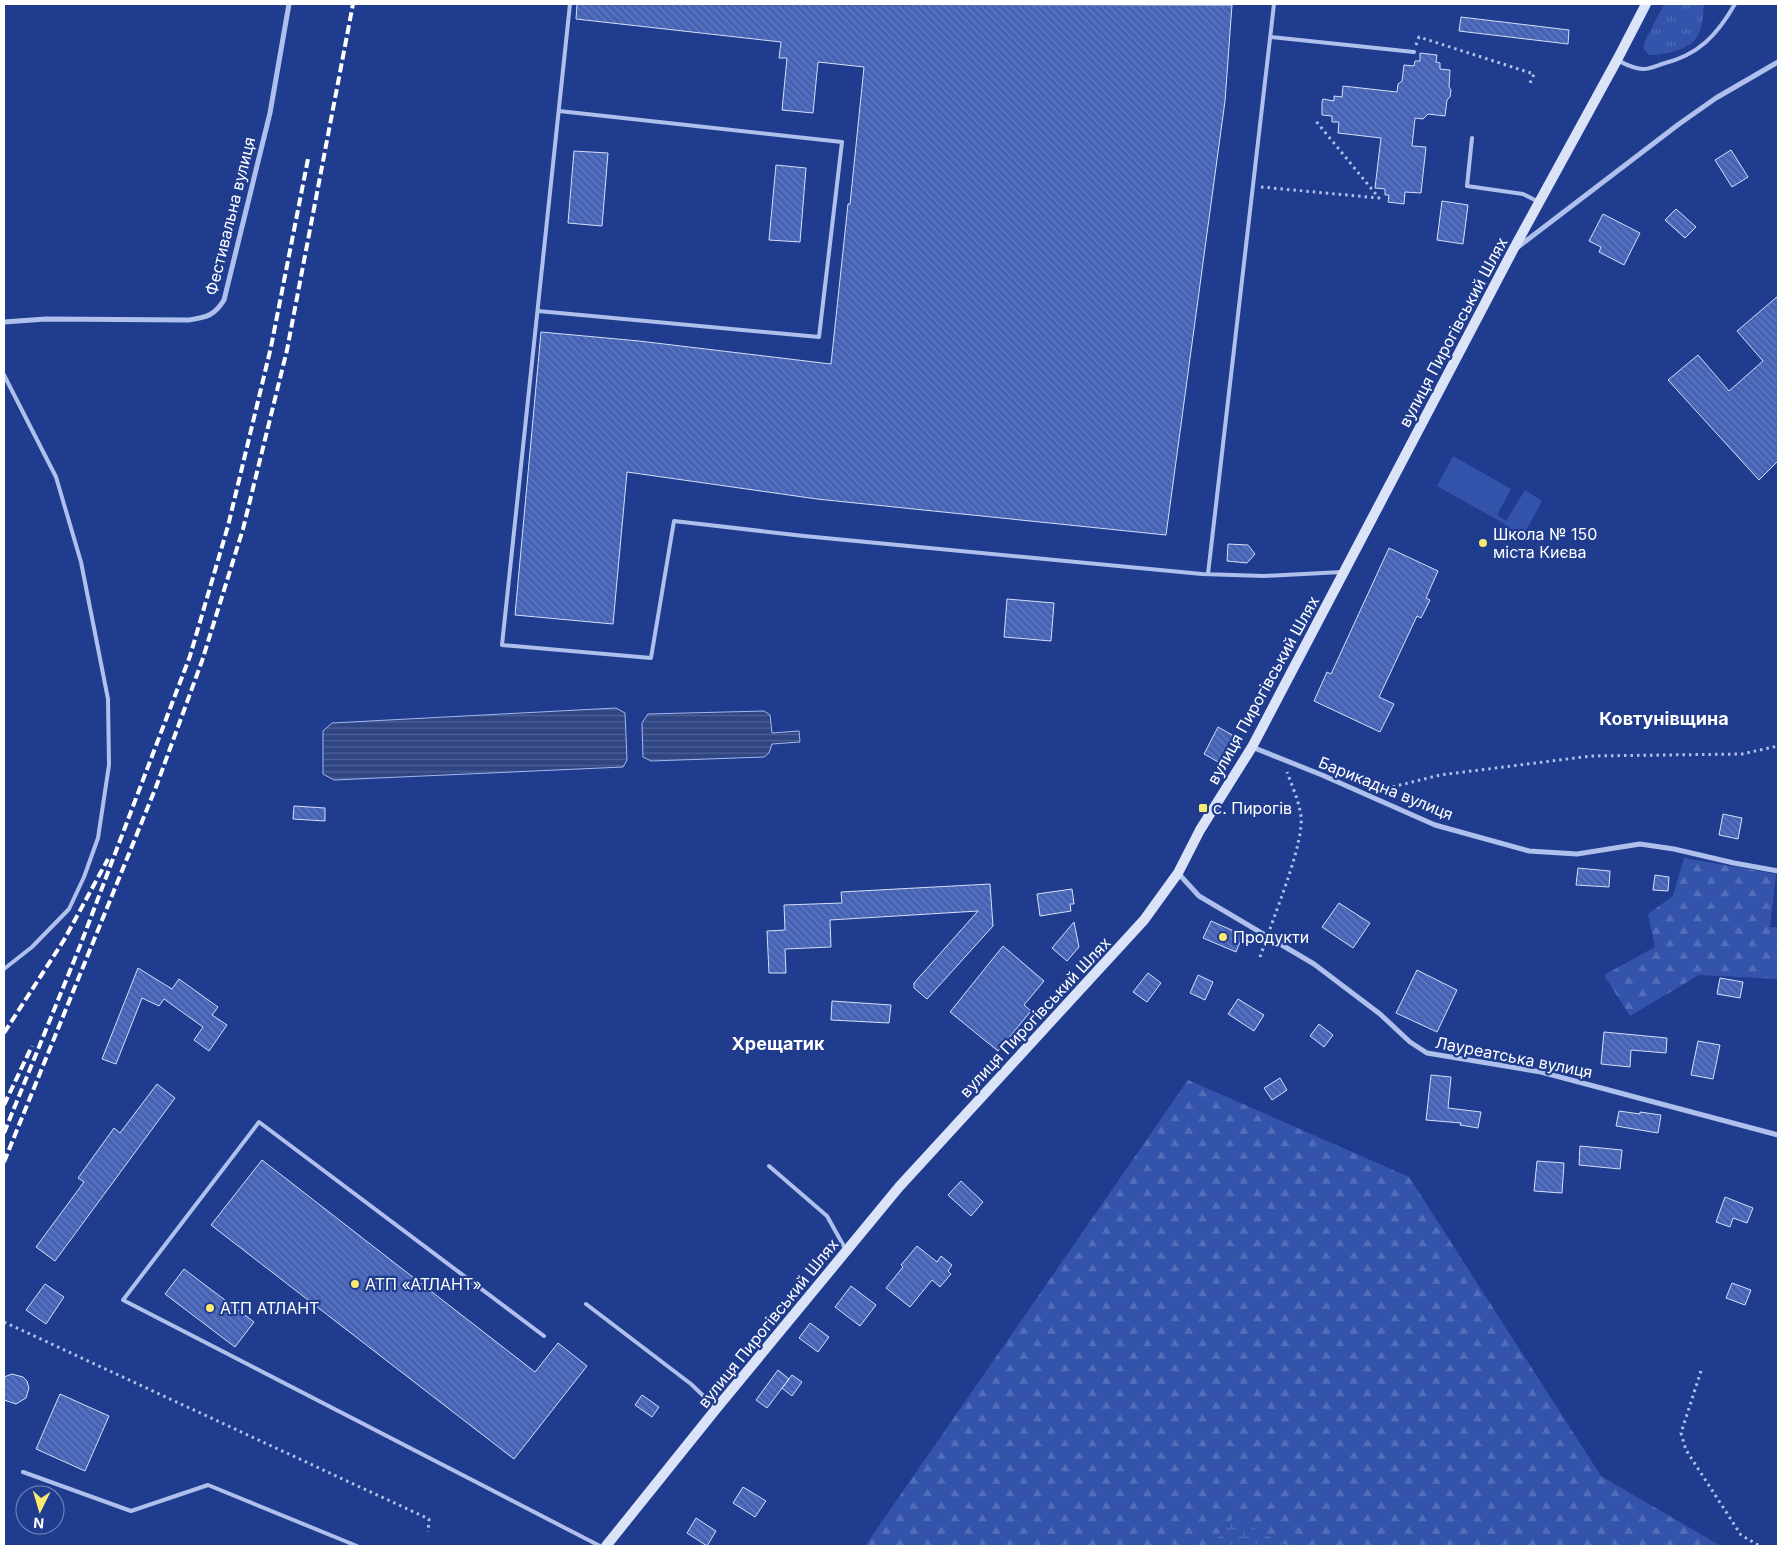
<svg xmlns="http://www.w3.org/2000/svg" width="1782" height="1550" viewBox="0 0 1782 1550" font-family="Inter,sans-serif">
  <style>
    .grass { fill: url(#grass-tufts) }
    .forest { fill: url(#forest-firs) }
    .wetland { fill: url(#wetland-marsh) }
    .pitch { fill: #3454ac }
    .water { fill: url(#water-rules); stroke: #a3b8ee }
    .building { fill: url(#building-back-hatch); stroke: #d5dff9 }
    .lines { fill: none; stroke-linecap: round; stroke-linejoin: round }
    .path { stroke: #afc0ec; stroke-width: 3; stroke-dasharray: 2.5 4; stroke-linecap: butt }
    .lane { stroke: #afc0ec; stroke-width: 4 }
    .street { stroke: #afc0ec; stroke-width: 5 }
    .secondary { stroke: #dbe3f9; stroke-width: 10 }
    .rail { stroke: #fff; stroke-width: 4; stroke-dasharray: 9 4; stroke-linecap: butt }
    .poi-dot { fill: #f9eb70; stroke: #203c8e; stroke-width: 2 }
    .labels { text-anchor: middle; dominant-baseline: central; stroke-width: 4.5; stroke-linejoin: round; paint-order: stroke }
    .street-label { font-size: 16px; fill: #fff; stroke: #203c8e }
    .poi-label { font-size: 16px; fill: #fff; stroke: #203c8e; text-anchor: start }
    .neighbourhood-label { font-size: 18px; font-weight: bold; fill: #fff; stroke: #203c8e }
  </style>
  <defs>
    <pattern id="grass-tufts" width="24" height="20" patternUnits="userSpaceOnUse" patternTransform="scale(1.25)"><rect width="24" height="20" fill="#3454ac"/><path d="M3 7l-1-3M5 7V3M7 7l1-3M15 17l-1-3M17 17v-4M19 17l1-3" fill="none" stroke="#526eb8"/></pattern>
    <pattern id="forest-firs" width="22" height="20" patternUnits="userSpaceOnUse" patternTransform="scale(1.25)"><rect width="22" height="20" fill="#3454ac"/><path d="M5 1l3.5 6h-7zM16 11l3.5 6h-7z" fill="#526eb8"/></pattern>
    <pattern id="wetland-marsh" width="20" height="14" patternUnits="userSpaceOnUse" patternTransform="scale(1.25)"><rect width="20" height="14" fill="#3454ac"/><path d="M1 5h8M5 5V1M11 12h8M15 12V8" fill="none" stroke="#526eb8"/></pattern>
    <pattern id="water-rules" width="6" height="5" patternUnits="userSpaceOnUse" patternTransform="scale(1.25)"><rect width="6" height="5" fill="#304582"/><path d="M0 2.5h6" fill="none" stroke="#4f6195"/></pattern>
    <pattern id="building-back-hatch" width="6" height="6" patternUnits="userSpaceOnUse" patternTransform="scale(1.25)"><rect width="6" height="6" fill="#4562b4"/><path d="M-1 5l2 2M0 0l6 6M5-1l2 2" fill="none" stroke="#617abf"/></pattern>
  </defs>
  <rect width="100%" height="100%" fill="#203c8e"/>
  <path class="grass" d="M1664,4H1704C1703,13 1703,27 1698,35C1691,50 1664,55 1649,55L1644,49L1645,41Z"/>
  <path class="forest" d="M1684,858L1776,874L1770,927H1778V979L1699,975L1630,1016L1604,975L1655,947L1648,914L1673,896Z
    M1188,1080L1409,1177L1601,1476L1721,1546H1287L1234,1517L1211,1546H865Z"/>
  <path class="wetland" d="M1234,1517L1287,1546H1211Z"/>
  <path class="pitch" d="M1453,456L1511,489L1497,515L1506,521L1525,490L1542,501L1522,538L1504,528L1505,524L1437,486Z"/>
  <path class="water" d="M616,708L625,713L627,760L623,767L334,780L323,774V731L332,723Z
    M764,711L770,715L772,733L799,731L800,742L772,744L769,753L764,757L651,761L643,757L642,723L648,714Z"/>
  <path class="building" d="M577,4L1232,5L1225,101L1166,535L817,499L627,472L613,624L515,615L541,332L639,341L831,364L848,204H850L864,67L818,62L813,113L782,110L787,58H779L781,42L576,19Z
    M1461,17L1569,30L1568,44L1459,31Z
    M1420,53L1437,55L1436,62L1440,63V69L1450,70L1449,87L1451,90L1450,97L1447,100L1445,116L1428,114L1423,119L1415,118L1412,146L1426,147L1421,193L1405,192L1404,204L1388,202L1389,195H1385V189L1375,188L1381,138L1338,133L1339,122H1332V116L1322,115V102L1323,99L1334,101V96L1342,97L1343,86L1397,92L1398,84L1402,81L1404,65L1414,66L1415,61H1420Z
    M1731,150L1748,177L1732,187L1715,160Z
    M574,151L608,153L602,226L568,223Z
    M776,165L806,168L800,242L769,240Z
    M1442,201L1468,205L1463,244L1437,240Z
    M1676,209L1696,227L1685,238L1665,220Z
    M1603,214L1640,233L1624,265L1599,252L1601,247L1589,241Z
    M1778,296V461L1759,480L1668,380L1698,355L1729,391L1763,361L1737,331Z
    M1228,544L1248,545L1255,554L1247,563L1227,561Z
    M1389,548L1438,571L1426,598L1430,600L1421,618L1417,616L1379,697L1394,704L1380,732L1314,701L1327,672L1331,674Z
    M1007,599L1054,603L1051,641L1004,637Z
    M1218,727L1234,736L1220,763L1204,754Z
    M294,806L325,808V821L293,819Z
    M1723,814L1742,818L1738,839L1719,835Z
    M1578,868L1610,871L1609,887L1576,885Z
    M1655,875L1669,877L1668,891L1653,890Z
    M990,884L993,926L927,999L914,988V983L978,911L830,920L831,947L785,949L786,973H769L767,931L785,930L784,905L842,903L841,892Z
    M1072,889L1074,904H1070L1071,911L1040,916L1037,894Z
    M1339,903L1370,923L1353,948L1322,927Z
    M1211,921L1243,935L1236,952L1203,938Z
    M1074,922L1079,947L1067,961L1052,948Z
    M1003,946L1044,981L1024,1005L1031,1011L998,1051L950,1012Z
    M138,968L172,989L179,979L218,1007L212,1015L227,1025L209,1051L194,1040L203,1027L164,999L159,1006L142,998L116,1064L102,1059Z
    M1417,970L1457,990L1437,1032L1396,1013Z
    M1148,973L1161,983L1147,1002L1133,992Z
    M1198,975L1213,982L1205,1000L1190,993Z
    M1720,978L1743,982L1740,998L1717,994Z
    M1238,999L1264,1015L1254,1031L1228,1014Z
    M832,1001L891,1005L889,1023L831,1020Z
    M1319,1024L1333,1035L1324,1047L1310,1036Z
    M1604,1032L1667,1038L1666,1053L1631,1050L1630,1067L1601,1064Z
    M1698,1041L1720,1045L1713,1079L1691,1075Z
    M1431,1075L1451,1077L1448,1108L1481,1112L1478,1128L1460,1125L1461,1123L1426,1120Z
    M1280,1078L1287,1090L1272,1100L1264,1088Z
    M157,1084L175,1098L55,1261L36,1247L84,1182L78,1178L114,1128L120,1133Z
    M1619,1111L1640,1114V1112L1661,1115L1658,1133L1616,1126Z
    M1580,1146L1622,1150L1620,1169L1579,1165Z
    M262,1160L535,1372L558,1343L587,1366L514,1459L211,1225Z
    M1537,1161L1564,1163L1562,1193L1534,1191Z
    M961,1181L983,1202L971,1216L948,1195Z
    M1725,1197L1753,1208L1747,1223L1733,1218L1730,1227L1716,1222Z
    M917,1246L937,1262L941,1256L952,1265L948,1271L951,1274L940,1287L932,1280L910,1307L886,1288L903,1267L901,1265Z
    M184,1269L254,1322L235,1347L165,1294Z
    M1732,1283L1751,1290L1745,1305L1726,1298Z
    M45,1284L64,1297L46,1324L26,1310Z
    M851,1286L876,1305L860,1326L835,1307Z
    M810,1323L829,1337L818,1352L799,1338Z
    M778,1370L789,1379L792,1375L802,1382L792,1396L782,1388L789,1379L767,1408L756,1400Z
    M12,1374L23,1377L27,1381L29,1388L26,1398L16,1404L4,1400V1377Z
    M60,1394L109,1416L85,1471L36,1449Z
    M642,1395L659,1407L652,1417L635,1405Z
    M743,1487L766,1501L755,1517L733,1503Z
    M696,1518L716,1531L707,1546L687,1533Z"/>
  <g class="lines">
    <path class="path" d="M1416,45L1419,37L1534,74L1530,83
      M1261,187L1379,198L1315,120
      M1380,790L1440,775L1591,756L1742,754L1778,746
      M1270,929C1279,903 1304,841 1301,816C1299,801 1292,786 1287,772
      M1260,957L1264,946
      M4,1322L429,1519L428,1532
      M1701,1371L1681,1433L1686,1450L1741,1535L1760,1546"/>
    <path class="lane" d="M570,4L502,645L651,658L674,521L804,536L1202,574L1264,576L1342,572
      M1271,37L1414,52
      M1617,60C1625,64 1634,69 1643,69C1649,69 1656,66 1662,64C1699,55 1717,35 1735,4
      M1472,138L1467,186L1523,194L1539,202
      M538,311L819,337L842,142L559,111
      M4,375L56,477L81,562L108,699L109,765L98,838L84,877L69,909L32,947L4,969
      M1208,574L1274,4
      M769,1166L827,1216L846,1250
      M586,1304L691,1384L715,1407
      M544,1336L259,1122L123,1300L600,1546
      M23,1472L131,1511L208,1485L357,1546"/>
    <path class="street" d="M1518,247L1679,124L1716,98L1778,62
      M4,322L46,319L189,320C207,317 214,316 224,300L270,113L289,4
      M1252,747L1322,775L1435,825L1529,851L1577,854L1640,844L1674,849L1734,863L1778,871
      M1178,873L1199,896L1314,964L1380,1014L1410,1042L1427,1053L1541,1072L1778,1135"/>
    <path class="secondary" d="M606,1546L716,1409L899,1187L1144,920L1178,873L1200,830L1252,747L1513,250L1617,60L1646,4"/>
    <path class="rail" d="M4,1033L64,940L108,859
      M4,1105L32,1046
      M4,1133L80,946L190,656L228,526L271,347L308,159
      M4,1162L156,787L202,661L243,529L287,350L353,4"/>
  </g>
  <g class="poi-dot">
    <circle cx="1483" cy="543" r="5"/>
    <rect x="1198" y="803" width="10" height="10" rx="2.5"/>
    <circle cx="1223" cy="937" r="5"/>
    <circle cx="355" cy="1284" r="5"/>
    <circle cx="210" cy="1308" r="5"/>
  </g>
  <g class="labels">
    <g class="street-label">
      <text transform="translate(230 216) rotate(-76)">Фестивальна вулиця</text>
      <text transform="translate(1453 332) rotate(-62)">вулиця Пирогівський Шлях</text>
      <text transform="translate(1263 690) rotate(-61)">вулиця Пирогівський Шлях</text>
      <text transform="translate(1386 788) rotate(22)">Барикадна вулиця</text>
      <text transform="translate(1035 1017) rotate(-47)">вулиця Пирогівський Шлях</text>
      <text transform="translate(1514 1057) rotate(11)">Лауреатська вулиця</text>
      <text transform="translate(768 1323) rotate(-51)">вулиця Пирогівський Шлях</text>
    </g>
    <g class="poi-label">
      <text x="1493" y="534">Школа № 150<tspan x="1493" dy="18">міста Києва</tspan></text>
      <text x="1213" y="808">с. Пирогів</text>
      <text x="1233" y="937">Продукти</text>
      <text x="365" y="1284">АТП «АТЛАНТ»</text>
      <text x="220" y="1308">АТП АТЛАНТ</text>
    </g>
    <g class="neighbourhood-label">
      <text x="1664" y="718">Ковтунівщина</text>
      <text x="778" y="1043">Хрещатик</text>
    </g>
  </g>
  <rect width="1782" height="1550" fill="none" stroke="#ffffff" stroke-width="10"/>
  <g transform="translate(40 1510) rotate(185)"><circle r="24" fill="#203c8e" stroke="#798abb"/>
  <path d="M0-4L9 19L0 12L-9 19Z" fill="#f9eb70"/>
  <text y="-8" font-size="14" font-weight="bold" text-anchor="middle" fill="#ffffff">N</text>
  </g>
</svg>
